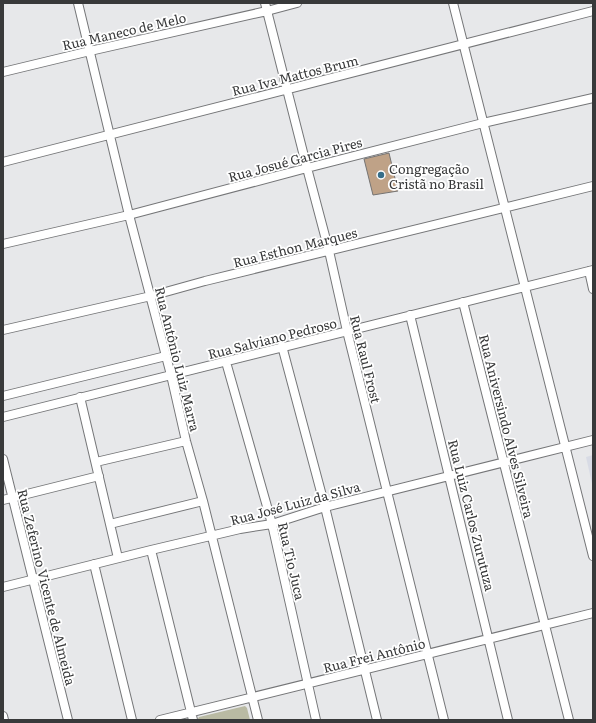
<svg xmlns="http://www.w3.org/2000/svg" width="596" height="723" viewBox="0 0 596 723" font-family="Literata,serif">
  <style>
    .built { fill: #d8dbe5 }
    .green { fill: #b9baa3 }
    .building { fill: #bfa287; stroke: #757372 }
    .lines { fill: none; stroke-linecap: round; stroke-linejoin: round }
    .minor-casing { stroke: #757678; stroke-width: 10 }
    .minor { stroke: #fff; stroke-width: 8 }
    .poi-dot { fill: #376e89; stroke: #fff; stroke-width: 1.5 }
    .labels { text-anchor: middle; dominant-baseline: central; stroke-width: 3.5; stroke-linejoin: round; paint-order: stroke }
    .street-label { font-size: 13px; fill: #38393a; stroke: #fff }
    .poi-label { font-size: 13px; fill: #38393a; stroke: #fff; text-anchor: start }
  </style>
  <rect width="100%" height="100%" fill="#e7e8ea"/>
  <path class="built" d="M593,455V488L586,457Z"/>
  <path class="green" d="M245,706L247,708L250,720H197L199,717Z"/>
  <path class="building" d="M389,153L398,191L373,195L364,159Z"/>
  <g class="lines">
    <g class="minor-casing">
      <path id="minor" d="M78,3L129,215L171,375L186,441L203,501L258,720
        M265,3L307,168L329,251L347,331L444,720
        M453,3L593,556
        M3,72L90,51L267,11L297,3
        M3,162L593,11
        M3,244L129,215L307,168L483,123L593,98
        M589,271L593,289
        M463,302L569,720
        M410,315L508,720
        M3,330L151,296L205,281L593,186
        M282,346L325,507L377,720
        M226,362L272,524L316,720
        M3,396L166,356
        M80,397L118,558
        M3,417C199,367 396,319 593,270
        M3,459L68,720
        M96,462L186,441
        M3,500L99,476
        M110,524L203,501
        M151,550L193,720
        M94,564L132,720
        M3,587L151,550L240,529L272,524L325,507L593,440
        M3,716L4,720
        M160,720L593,613"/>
    </g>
    <use href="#minor" class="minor"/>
  </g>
  <circle class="poi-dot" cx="381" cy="175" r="4"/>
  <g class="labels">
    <g class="street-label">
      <text transform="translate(124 31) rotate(-13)">Rua Maneco de Melo</text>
      <text transform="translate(295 75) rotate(-14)">Rua Iva Mattos Brum</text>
      <text transform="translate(295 159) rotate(-15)">Rua Josué Garcia Pires</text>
      <text transform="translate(295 247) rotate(-14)">Rua Esthon Marques</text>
      <text transform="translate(272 338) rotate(-14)">Rua Salviano Pedroso</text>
      <text transform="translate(178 359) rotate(76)">Rua Antônio Luiz Marra</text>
      <text transform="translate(366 359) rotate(76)">Rua Raul Frost</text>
      <text transform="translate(507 426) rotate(76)">Rua Aniversindo Alves Silveira</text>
      <text transform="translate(295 503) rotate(-15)">Rua José Luiz da Silva</text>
      <text transform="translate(472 515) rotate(76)">Rua Luiz Carlos Zurutuza</text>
      <text transform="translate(292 561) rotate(77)">Rua Tio Juca</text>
      <text transform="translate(47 587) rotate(76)">Rua Zeferino Vicente de Almeida</text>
      <text transform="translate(374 655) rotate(-14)">Rua Frei Antônio</text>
    </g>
    <g class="poi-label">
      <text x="389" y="168">Congregação<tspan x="389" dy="15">Cristã no Brasil</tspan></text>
    </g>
  </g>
  <rect width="596" height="723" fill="none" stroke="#38393a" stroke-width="8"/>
</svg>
